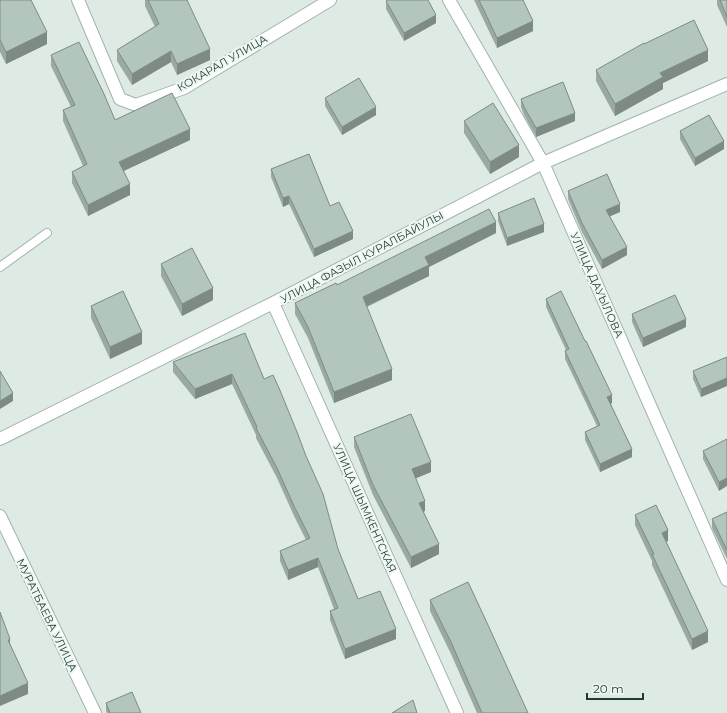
<svg xmlns="http://www.w3.org/2000/svg" width="727" height="713" viewBox="0 0 727 713" font-family="Montserrat,sans-serif">
  <style>
    .lines { fill: none; stroke-linecap: round; stroke-linejoin: round }
    .service-casing { stroke: #a1b3ab; stroke-width: 10 }
    .minor-casing { stroke: #a1b3ab; stroke-width: 14 }
    .service { stroke: #fff; stroke-width: 8 }
    .minor { stroke: #fff; stroke-width: 12 }
    .wall { fill: #9aaaa3 }
    .shaded-wall { fill: #7d8b84 }
    .building { fill: #b3c6bd; stroke: #7d8b84 }
    .labels { text-anchor: middle; dominant-baseline: central; stroke-width: 4; stroke-linejoin: round; paint-order: stroke }
    .street-label { font-size: 11px; fill: #1e3c32; stroke: #eef7f2 }
  </style>
  <rect width="100%" height="100%" fill="#deebe4"/>
  <g class="lines">
    <g class="service-casing">
      <path id="service" d="M0,267L47,233"/>
    </g>
    <g class="minor-casing">
      <path id="minor" d="M78,0L120,99L136,105L184,88L330,0
        M449,0L543,163L727,580
        M273,303L457,713
        M0,439L273,303L543,163L727,84
        M0,516L95,713"/>
    </g>
    <use href="#service" class="service"/>
    <use href="#minor" class="minor"/>
  </g>
  <path class="wall" d="M0,0L47,44L6,64L0,52Z
    M145,0H187L210,60L177,75L171,62L132,85L117,61V50L155,27L145,6Z
    M474,0H523L533,31L497,48Z
    M717,0H727V27L717,5Z
    M386,1L436,23L404,41L386,9Z
    M51,55L115,120L190,140L124,171L130,195L88,216L72,183V172L83,166L63,121V110L71,107L51,66Z
    M708,61L663,83V89L615,116L596,81V70Z
    M325,98L376,115L342,135L325,106Z
    M521,99L575,121L536,137L524,115L521,107Z
    M464,121L519,157L490,174L464,133Z
    M680,131L724,149L695,166L680,139Z
    M271,169L330,206L353,239L314,257L289,204L283,207L271,177Z
    M568,191L620,212L610,216L627,255L602,269L582,232L568,199Z
    M498,213L544,232L507,246L498,221Z
    M496,233L429,267V276L367,307L392,380L334,403L308,338L295,314V303L337,285Z
    M161,264L213,300L182,316L161,276Z
    M546,299L612,403L611,404L632,457L600,472L585,440V432L597,426L565,359V351L566,350L546,307Z
    M91,306L142,344L110,359L91,318Z
    M632,314L686,327L643,347L632,322Z
    M727,357V386L701,397L693,379V371Z
    M173,362L264,379L338,549L358,599L396,639L345,659L330,620V611L334,609L318,567L288,580L280,561V551L306,540L294,516L277,478L256,438V435L232,384L195,399L173,372Z
    M354,437L431,472L415,478L425,511L423,512L439,554L411,568L373,495L354,447Z
    M727,439L719,491L703,459V451Z
    M727,512V559L712,528V519Z
    M635,515L668,541L666,542L708,642L692,650L652,565V561L635,525Z
    M430,600L528,713H477L451,654L430,611Z
    M106,703L141,713H107L106,711Z"/>
  <path class="shaded-wall" d="M436,15V23L404,41V33Z
    M533,21V31L497,48V38Z
    M47,32V44L6,64V52Z
    M210,49V60L177,75V64Z
    M708,50V61L663,83V89L615,116V104L660,73Z
    M171,51V62L132,85V74Z
    M376,107V115L342,135V127Z
    M575,113V121L536,137V128Z
    M190,129V140L119,173V162Z
    M724,141V149L695,166V158Z
    M519,145V157L490,174V162Z
    M130,184V195L88,216V205Z
    M289,196V204L283,207V198Z
    M620,204V212L606,218V210Z
    M496,222V233L429,267V276L363,308V297L425,257Z
    M544,224V232L507,246V238Z
    M353,231V239L314,257V249Z
    M627,247V255L602,269V260Z
    M213,288V300L182,316V304Z
    M686,319V327L643,347V338Z
    M142,332V344L110,359V347Z
    M392,369V380L334,403V392Z
    M232,374V384L195,399V389Z
    M727,378V386L701,397V389Z
    M13,393V401L0,409V401Z
    M612,395V403L607,405V397Z
    M632,449V457L600,472V464Z
    M431,462V472L412,480V469Z
    M727,478V486L719,491V482Z
    M425,501V511L419,514V503Z
    M668,530V541L662,544V533Z
    M439,544V554L411,568V557Z
    M318,558V567L288,580V570Z
    M396,629V639L345,659V649Z
    M708,631V642L692,650V639Z
    M10,639V649L8,640Z
    M28,683V694L0,706V696Z"/>
  <path class="building" d="M0,0H31L47,32L6,52L0,40Z
    M148,0H187L210,49L177,64L171,51L132,74L117,50L159,24Z
    M388,0H428L436,15L404,33L386,1Z
    M479,0H523L533,21L497,38Z
    M720,0H727V17Z
    M694,20L708,50L660,73L663,77L615,104L596,70L644,43V44Z
    M79,42L104,94L115,120L172,93L190,129L119,162L130,184L88,205L72,172L87,164L63,110L75,105L51,55Z
    M359,78L376,107L342,127L325,98Z
    M563,82L575,113L536,128L524,107L521,99Z
    M493,103L519,145L490,162L464,121Z
    M709,115L724,141L695,158L680,131Z
    M309,154L330,206L339,202L353,231L314,249L289,196L283,198L271,169Z
    M607,174L620,204L606,210L627,247L602,260L582,223L568,191Z
    M534,198L544,224L507,238L498,213Z
    M489,209L496,222L425,257L429,265L363,297L392,369L334,392L308,327L295,303L336,283L337,285Z
    M192,248L213,288L182,304L161,264Z
    M123,291L142,332L110,347L91,306Z
    M561,291L585,341H586L612,395L607,397L632,449L600,464L585,432L600,425L565,351L569,349L546,299Z
    M675,295L686,319L643,338L632,314Z
    M245,333L264,379L273,375L279,388L297,432L306,456L323,494L338,549L358,599L380,591L396,629L345,649L330,611L338,608L318,558L288,570L280,551L310,538L294,506L277,468L256,428L257,427L232,374L195,389L173,362Z
    M727,357V378L701,389L693,371Z
    M0,371L13,393L0,401Z
    M411,414L431,462L412,469L425,501L419,503L439,544L411,557L373,485L354,437Z
    M727,439V478L719,482L703,451Z
    M656,505L668,530L662,533L708,631L692,639L652,554H654L635,515Z
    M727,512V550L712,519Z
    M468,582L488,625L528,713H482L451,642L430,600Z
    M0,612L10,639L8,640L28,683L0,696Z
    M132,692L141,713H110L106,703Z
    M413,700L417,713H392Z"/>
  <g class="labels">
    <g class="street-label">
      <text transform="translate(222 63) rotate(-30)">КОКАРАЛ УЛИЦА</text>
      <text transform="translate(362 257) rotate(-28)">УЛИЦА ФАЗЫЛ КУРАЛБАЙУЛЫ</text>
      <text transform="translate(597 285) rotate(66)">УЛИЦА ДАУЫЛОВА</text>
      <text transform="translate(365 508) rotate(66)">УЛИЦА ШЫМКЕНТСКАЯ</text>
      <text transform="translate(47 615) rotate(64)">МУРАТБАЕВА УЛИЦА</text>
    </g>
  </g>
  <path d="M587 693v6h56v-6" fill="none" stroke="#1e3c32" stroke-width="2"/>
  <text x="593" y="693" font-size="12" fill="#1e3c32" stroke="#eef7f2" stroke-width="3" paint-order="stroke">20 m</text>
</svg>
